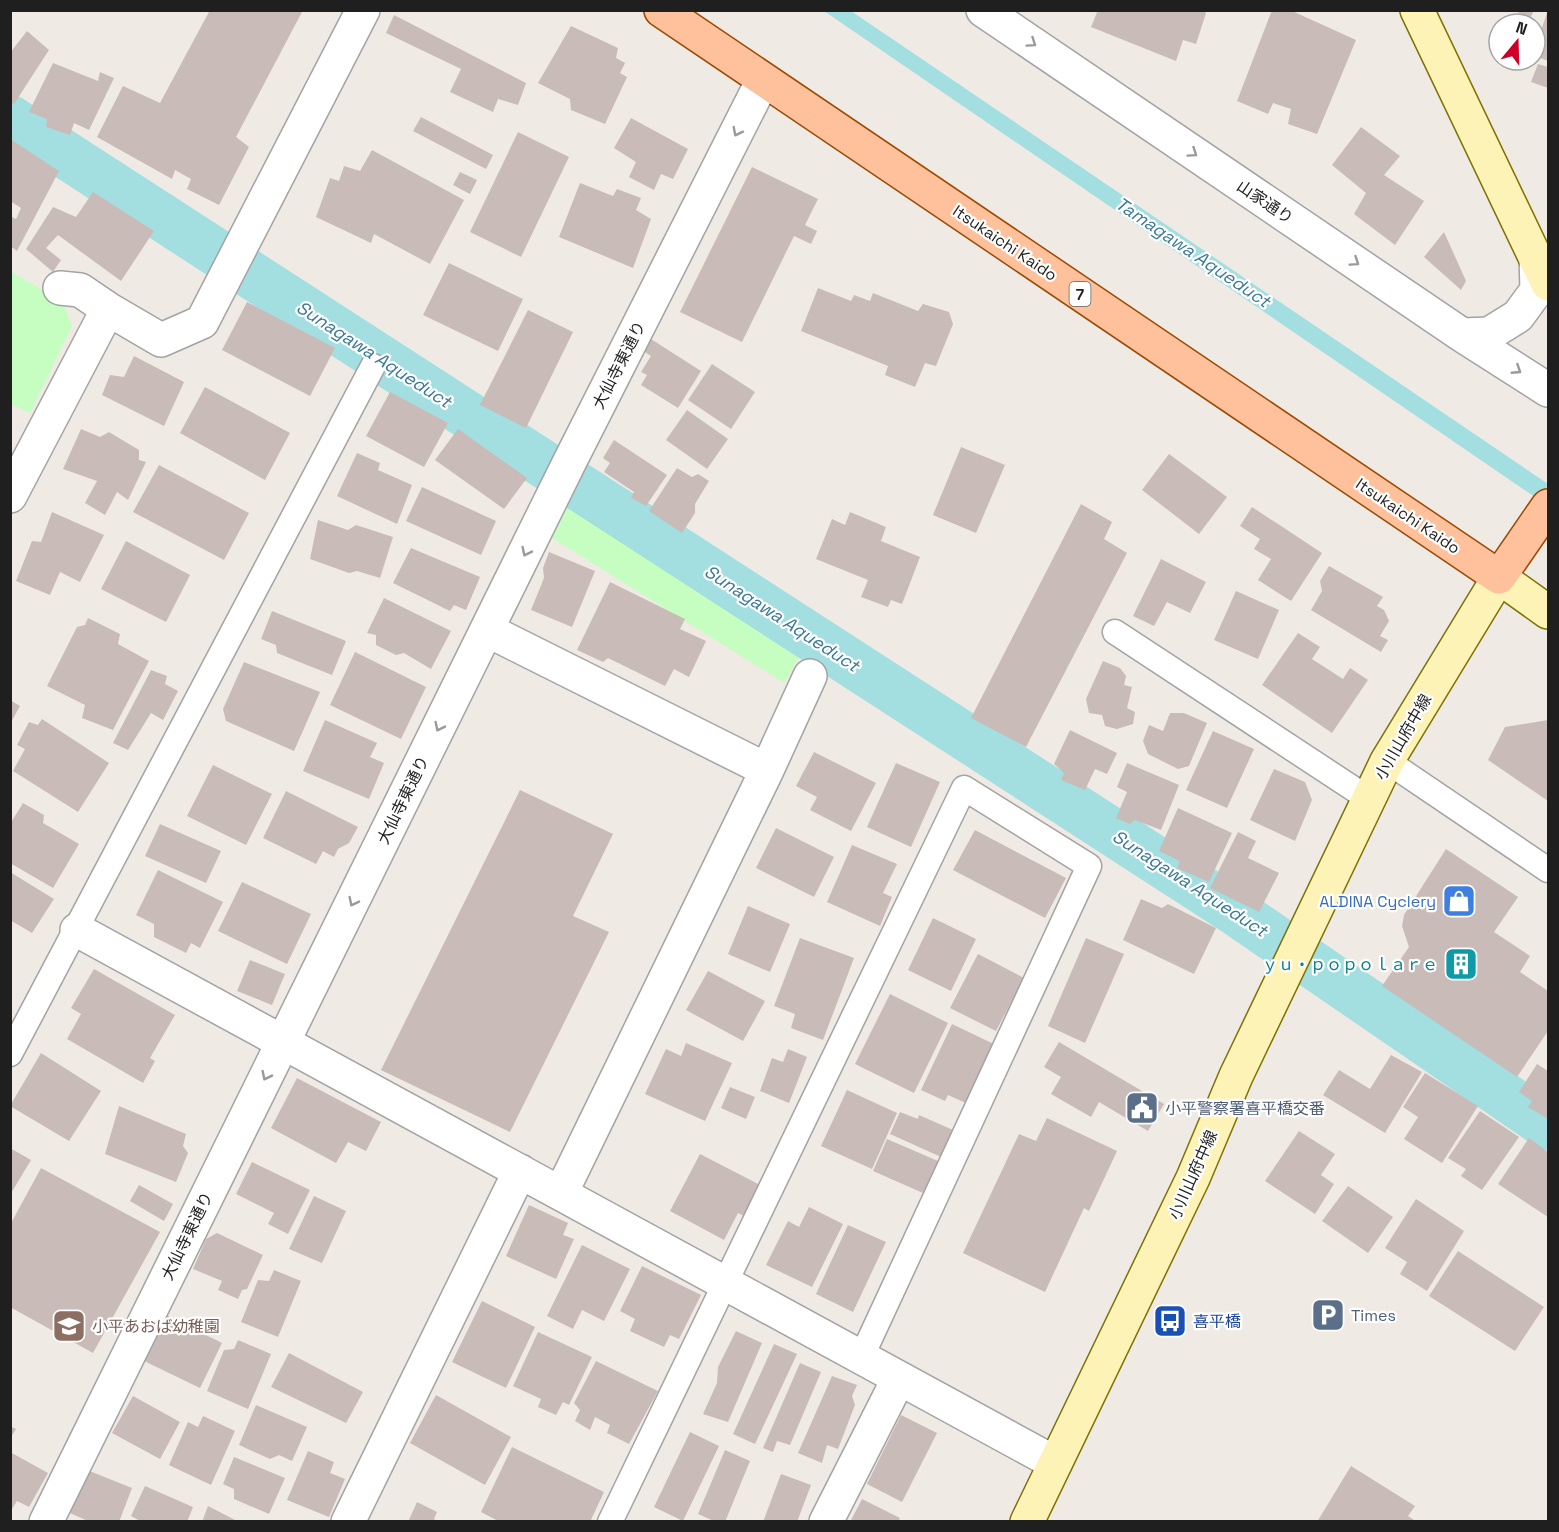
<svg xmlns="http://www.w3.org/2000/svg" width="1559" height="1532" viewBox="0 0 1559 1532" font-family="'Space Grotesk','Noto Sans JP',sans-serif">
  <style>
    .park { fill: #c6fdc0 }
    .water { fill: #a3dee1 }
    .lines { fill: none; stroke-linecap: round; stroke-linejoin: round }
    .canal { stroke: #a3dee1; stroke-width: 48 }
    .building { fill: #c9bbb8 }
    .lane-casing { stroke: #a3a3a3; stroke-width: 27 }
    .street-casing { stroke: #a3a3a3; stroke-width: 36 }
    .secondary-casing { stroke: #7c7200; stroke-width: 36 }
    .primary-casing { stroke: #9a4900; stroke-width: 36 }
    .lane { stroke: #fff; stroke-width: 24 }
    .street { stroke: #fff; stroke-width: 33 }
    .secondary { stroke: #fdf3b6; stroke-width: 33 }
    .primary { stroke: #ffc19b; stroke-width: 33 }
    .oneway { stroke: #9a9a9a }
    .labels { text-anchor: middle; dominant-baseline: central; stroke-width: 4.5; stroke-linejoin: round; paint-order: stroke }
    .shield { fill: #fff; stroke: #626262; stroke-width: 1.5 }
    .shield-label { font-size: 15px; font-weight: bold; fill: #1f1f1f }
    .street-label { font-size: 16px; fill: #1f1f1f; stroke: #fff }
    .shop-label { font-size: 16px; fill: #366cbe; stroke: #fff; text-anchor: end }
    .culture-label { font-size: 16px; fill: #0d838f; stroke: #fff; text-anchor: end }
    .service-label { font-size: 16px; fill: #4e5e75; stroke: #fff; text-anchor: start }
    .transit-label { font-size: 16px; fill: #164399; stroke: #fff; text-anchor: start }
    .education-label { font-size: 16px; fill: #785e54; stroke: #fff; text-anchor: start }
    .water-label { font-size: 18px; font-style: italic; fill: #3b7994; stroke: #fff }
  </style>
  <rect width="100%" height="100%" fill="#f0eae5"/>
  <path class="park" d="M10,271L63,302L72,326L30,413L11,404Z
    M565,496L803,650L784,683L549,536Z"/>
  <path class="water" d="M824,11H851L1548,484V506Z"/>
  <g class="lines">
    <path class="canal" d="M10,119L1230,908L1548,1126"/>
  </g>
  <path class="building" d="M210,10H303L236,137L249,147L219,205L187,189L191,179L175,170L172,179L97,137L123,86L160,103Z
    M1098,10H1203L1206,13L1196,44L1183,40L1176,61L1091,27Z
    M1272,10H1290L1356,40L1317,134L1288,124L1291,109L1273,103L1268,114L1237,101Z
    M1514,10H1534L1530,19Z
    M1548,10V61L1535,56V48Z
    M394,15L526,83L518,105L498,99L493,112L450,92L461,69L386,33Z
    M571,26L618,48L616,58L625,63L620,73L627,77L605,124L571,110L570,99L538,83Z
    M27,31L49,50L14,104L10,102V53Z
    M53,63L98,81L100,72L114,78L89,130L74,123L70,135L46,127L47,119L29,112Z
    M1538,64L1548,67V88L1531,82Z
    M421,117L493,155L486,169L413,131Z
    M631,118L688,149L673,179L661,174L654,190L629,177L636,162L614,148Z
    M1361,127L1400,156L1384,175L1424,201L1395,245L1354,214L1366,193L1332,165Z
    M518,132L569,157L521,257L470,232Z
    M10,139L59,171L17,251L10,246V216L16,219L21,208L10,201Z
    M372,150L464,200L430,264L374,234L371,243L316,217L330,178L339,181L344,166L360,171Z
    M752,167L818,199L805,225L817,231L811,244L794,236L742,342L680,312Z
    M460,172L477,180L470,194L453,185Z
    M580,183L613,196L617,189L641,198L636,210L651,219L633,268L559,237Z
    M93,192L154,231L121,281L58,235L46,248L61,260L53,272L26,249L53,207L76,217Z
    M1444,232L1466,281L1461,290L1424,257Z
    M449,263L523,299L498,351L423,315Z
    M818,288L851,301L854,295L870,301L873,293L918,311L923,304L949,312L953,324L936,366L925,363L915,387L885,375L888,366L801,331Z
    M247,302L335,348L310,396L222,350Z
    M528,310L573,332L526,428L480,405Z
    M651,339L701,371L678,408L641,385L647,375L641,372L651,356L643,351Z
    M134,356L184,382L164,426L102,395L110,375L124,377Z
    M712,364L755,392L731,429L688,400Z
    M205,387L290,433L265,480L180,433Z
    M390,392L448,423L424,467L366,436Z
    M687,410L728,439L707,469L666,440Z
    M81,429L100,437L109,432L139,450V460L146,462L128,500L117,492L105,515L85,503L97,481L63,469Z
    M458,429L527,478L504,509L435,460Z
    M614,440L667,475L646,506L631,498L634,492L604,472L610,463L603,458Z
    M961,447L1005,465L976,533L933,515Z
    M357,453L380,463L378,470L412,485L397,524L337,496Z
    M1169,454L1227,497L1199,534L1142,490Z
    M159,465L249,513L224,560L133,512Z
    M677,468L692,477L698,474L709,481L695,504V513L682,533L649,511Z
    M422,487L496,521L481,555L406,521Z
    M1081,504L1112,522L1104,539L1127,553L1026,747L971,718Z
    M1252,507L1322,553L1291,601L1258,580L1271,559L1254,549L1260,539L1240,526Z
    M52,512L104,535L80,582L60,572L50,595L16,581L32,541L41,542Z
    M850,512L886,527L881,541L920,557L902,604L891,600L888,607L861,597L868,580L816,559L832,519L845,525Z
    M318,520L348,530L356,525L393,537L380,578L357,571L349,573L310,559Z
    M126,541L190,575L166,622L101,589Z
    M411,548L480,577L466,610L454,605L450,611L393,583Z
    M549,552L595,571L572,627L531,610L544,578L543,568Z
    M1161,559L1206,582L1190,613L1167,602L1154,626L1133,616Z
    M1329,566L1383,597L1377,606L1384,610L1389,621L1380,636L1388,640L1381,652L1311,610L1322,591L1320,581Z
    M610,582L685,619L680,629L706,641L689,677L674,669L665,686L608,658L603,662L577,650Z
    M1236,591L1279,610L1258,659L1214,640Z
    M384,598L451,631L431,669L404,653L396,655L376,645V635L367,633Z
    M272,611L346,641L332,675L277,653L276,645L261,639Z
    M88,618L120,634L118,644L149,661L113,730L82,718L85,705L47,686L77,627L85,625Z
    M1298,633L1320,647L1312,659L1343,679L1350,668L1368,680L1332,733L1262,685Z
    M355,652L426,687L401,739L330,705Z
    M1103,661L1120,668L1126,676L1124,685L1132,687L1127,708L1135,712L1133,724L1117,729L1105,726L1102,715L1089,713L1086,699Z
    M244,662L320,692L294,751L226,721L223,709Z
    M151,670L167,676L165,684L178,691L163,720L151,713L128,750L113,743Z
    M10,700L20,706L10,724Z
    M1170,713H1184L1207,723L1189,766L1178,769L1148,754L1143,741L1149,725L1163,731Z
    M42,719L109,763L78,812L13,771L25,749L17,745L29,722L38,725Z
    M325,720L377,743L370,757L384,763L369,799L303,771Z
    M1548,720V801L1488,760L1505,727Z
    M1070,730L1117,753L1107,774L1095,769L1085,790L1061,780L1064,773L1054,764Z
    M1213,731L1254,749L1227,808L1186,790Z
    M814,752L876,783L851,831L810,810L817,797L796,786Z
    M896,763L940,782L911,847L867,827Z
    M1127,763L1179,785L1161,830L1135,820L1130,824L1116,818L1127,792L1117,787Z
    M213,765L272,794L246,845L187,816Z
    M1274,769L1305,782L1312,800L1295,841L1250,820Z
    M520,790L613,834L573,916L609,932L510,1132L381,1070Z
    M286,791L358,827L349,843L338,849L334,857L323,851L316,864L263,838Z
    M23,803L44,815L43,823L79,844L53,888L10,863V824Z
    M1178,808L1232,833L1209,882L1177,868L1180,861L1159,851Z
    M160,824L221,851L206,883L145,856Z
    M776,828L834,857L814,897L756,868Z
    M975,830L1066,878L1045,918L953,870Z
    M1238,832L1256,841L1248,858L1279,873L1259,912L1210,888Z
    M852,845L897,864L883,893L892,897L880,926L827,902Z
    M1446,849L1518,897L1494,932L1530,956L1520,972L1548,991V1031L1517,1077L1382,986L1409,947L1402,926L1404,915Z
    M158,870L223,902L200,948L191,943L186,953L154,937V924L136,915Z
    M10,872L54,899L32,933L10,920Z
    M242,882L311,914L287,964L218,931Z
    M1141,899L1162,908L1168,904L1216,928L1194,974L1123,940Z
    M748,906L790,924L770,972L728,954Z
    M933,918L976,939L951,991L908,970Z
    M800,938L854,958L823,1040L791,1028L795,1014L774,1006Z
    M1086,938L1124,954L1085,1043L1048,1026Z
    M978,954L1024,978L996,1031L950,1008Z
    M250,960L285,974L272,1005L237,991Z
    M94,969L175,1015L150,1058L155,1061L143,1083L67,1039L81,1014L71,1008Z
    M708,971L765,1001L743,1041L686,1010Z
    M890,994L948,1023L914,1093L855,1064Z
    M952,1024L998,1046L970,1105L948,1095L945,1101L921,1090Z
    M1059,1042L1164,1104L1148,1131L1099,1102L1091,1117L1051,1094L1061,1077L1044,1067Z
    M686,1043L732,1063L705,1121L645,1094L666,1049L681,1056Z
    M788,1049L807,1057L789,1103L760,1091L772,1058L783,1062Z
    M41,1053L101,1091L69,1141L10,1106Z
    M1391,1055L1422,1072L1385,1133L1323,1095L1339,1070L1370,1089Z
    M1537,1064L1548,1071V1119L1528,1107L1532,1101L1519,1092Z
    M1425,1073L1478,1106L1442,1163L1404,1139L1418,1117L1403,1107Z
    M297,1078L381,1122L366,1151L348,1142L336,1163L271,1128Z
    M730,1087L755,1097L746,1119L721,1108Z
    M847,1090L897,1113L872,1169L821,1146Z
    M119,1106L186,1134L183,1146L188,1153L176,1182L105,1154Z
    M1480,1111L1519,1137L1482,1190L1461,1176L1466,1169L1448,1158Z
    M900,1112L918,1119L919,1115L953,1130L941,1157L890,1134Z
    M1047,1118L1117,1151L1089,1211L1084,1208L1045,1292L963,1253L1019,1134L1036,1141Z
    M1299,1131L1335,1154L1321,1175L1334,1184L1315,1214L1265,1181Z
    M1529,1138L1548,1152V1217L1498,1184Z
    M887,1139L938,1161L923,1193L873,1171Z
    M10,1148L31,1160L10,1195Z
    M700,1154L762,1186L746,1217L738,1213L724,1240L670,1211Z
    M252,1162L310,1190L288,1234L268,1224L274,1213L236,1194Z
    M41,1168L160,1232L93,1353L10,1307V1225Z
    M139,1185L173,1204L164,1221L130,1201Z
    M1348,1186L1393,1217L1368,1253L1322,1221Z
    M314,1196L346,1211L322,1263L289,1249Z
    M1416,1199L1464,1231L1427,1291L1400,1274L1407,1262L1385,1248Z
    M529,1205L568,1223L563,1235L574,1239L556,1279L506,1256Z
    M809,1207L843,1224L812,1287L766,1265L788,1221L799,1227Z
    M848,1225L886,1242L853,1312L816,1294Z
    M217,1233L263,1255L247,1289L242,1290L238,1299L218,1290L222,1281L193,1269L206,1239Z
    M582,1245L630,1269L604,1321L582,1310L573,1329L547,1316Z
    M1458,1251L1544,1307L1515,1351L1429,1296Z
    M642,1266L701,1295L679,1339L670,1335L664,1347L630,1331L635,1319L620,1311Z
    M274,1270L301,1281L278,1337L241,1322L258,1280L269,1281Z
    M482,1301L535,1327L506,1388L452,1362Z
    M164,1314L222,1343L200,1388L140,1359Z
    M736,1331L762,1343L728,1422L703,1414L717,1383L718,1367Z
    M538,1332L592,1357L569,1405L563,1402L556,1415L538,1407L541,1399L513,1386Z
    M238,1340L271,1354L248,1409L207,1391L224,1350L234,1349Z
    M774,1344L797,1354L755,1444L733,1434Z
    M289,1353L363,1392L346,1423L271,1387Z
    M596,1361L658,1391L629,1444L607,1433L610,1425L595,1417L590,1430L575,1421L580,1410L574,1403Z
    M800,1363L821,1372L790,1445L777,1441L773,1452L763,1448Z
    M832,1376L857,1385L852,1396L855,1405L838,1449L827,1445L822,1463L798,1453Z
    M436,1395L511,1437L485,1485L410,1443Z
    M133,1396L180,1422L160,1459L112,1433Z
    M256,1405L307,1427L292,1461L279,1455L270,1459L239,1445Z
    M901,1415L937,1433L902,1502L867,1484Z
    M203,1416L235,1431L211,1485L169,1465L188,1422L198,1427Z
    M10,1426L16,1429L10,1439Z
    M690,1432L719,1446L683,1521L654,1507Z
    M512,1447L604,1492L590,1522H500L481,1512Z
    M725,1450L750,1461L725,1522H716L698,1514Z
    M308,1451L334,1462L330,1473L345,1479L329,1517L287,1500Z
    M10,1452L48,1473L29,1507L17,1501L10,1512Z
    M234,1457L285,1478L269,1514L234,1499V1489L223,1484Z
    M1351,1466L1415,1506L1408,1516L1417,1522H1317Z
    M87,1470L132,1488L119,1522H90L70,1513Z
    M781,1474L811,1485L797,1522H763Z
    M145,1486L193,1507L187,1522H142L131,1516Z
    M862,1499L900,1518L898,1522H850Z
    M417,1502L437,1512L434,1519L439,1522H408Z
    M208,1506L239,1522H202Z"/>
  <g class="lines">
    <g class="lane-casing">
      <path id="lane" d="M1115,632L1369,799
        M1387,761L1548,870
        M10,1054L373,366
        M610,1522L964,788L1089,866L861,1358"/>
    </g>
    <g class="street-casing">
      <path id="street" d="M983,10L1462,335L1548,390
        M60,288L80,290L108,309
        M1462,335L1489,334L1518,316L1537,290L1536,257
        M10,496L108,309L161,340L202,322L363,10
        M487,630L767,770L561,1193
        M767,770L810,676
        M77,930L1055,1463
        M46,1522L569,463L763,80
        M348,1522L520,1171
        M826,1522L899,1378"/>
    </g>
    <g class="secondary-casing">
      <path id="secondary" d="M1417,10L1548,284
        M1027,1522L1193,1178L1236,1076L1387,761L1499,577L1548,612"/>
    </g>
    <g class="primary-casing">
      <path id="primary" d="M661,10L1499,577L1548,506"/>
    </g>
    <use href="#lane" class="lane"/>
    <use href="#street" class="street"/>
    <use href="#secondary" class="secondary"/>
    <use href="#primary" class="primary"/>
  </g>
  <defs><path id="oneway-chevron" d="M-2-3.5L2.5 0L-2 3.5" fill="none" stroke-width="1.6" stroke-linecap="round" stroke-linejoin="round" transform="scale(1.5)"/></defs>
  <g class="oneway">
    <use href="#oneway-chevron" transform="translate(1032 43) rotate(34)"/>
    <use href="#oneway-chevron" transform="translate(737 132) rotate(117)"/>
    <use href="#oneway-chevron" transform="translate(1193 153) rotate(34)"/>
    <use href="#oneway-chevron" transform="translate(1355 262) rotate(34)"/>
    <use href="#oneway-chevron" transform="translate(1517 370) rotate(33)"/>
    <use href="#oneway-chevron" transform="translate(526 552) rotate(116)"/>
    <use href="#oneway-chevron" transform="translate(439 727) rotate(116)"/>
    <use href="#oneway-chevron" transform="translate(353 902) rotate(116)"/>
    <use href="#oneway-chevron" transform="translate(266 1076) rotate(116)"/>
  </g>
  <defs>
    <g id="shop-square" transform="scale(1.725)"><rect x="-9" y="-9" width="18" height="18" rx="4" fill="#3f7fe0" stroke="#fff"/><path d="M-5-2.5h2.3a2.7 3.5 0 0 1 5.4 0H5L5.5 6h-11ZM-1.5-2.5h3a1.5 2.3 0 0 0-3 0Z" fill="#fff"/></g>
    <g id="building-square" transform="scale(1.725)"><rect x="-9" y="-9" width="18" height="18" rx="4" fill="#0f9aa8" stroke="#fff"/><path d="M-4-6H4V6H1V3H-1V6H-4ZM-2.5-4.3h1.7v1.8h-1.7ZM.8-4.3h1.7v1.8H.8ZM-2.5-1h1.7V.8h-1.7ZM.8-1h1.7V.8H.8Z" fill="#fff"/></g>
    <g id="civic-square" transform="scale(1.725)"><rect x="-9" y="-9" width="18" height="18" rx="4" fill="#5c6f8a" stroke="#fff"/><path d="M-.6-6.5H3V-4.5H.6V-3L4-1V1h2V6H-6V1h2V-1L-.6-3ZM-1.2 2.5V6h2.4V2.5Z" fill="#fff"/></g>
    <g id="parking-square" transform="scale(1.725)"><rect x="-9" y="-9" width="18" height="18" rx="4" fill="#5c6f8a" stroke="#fff"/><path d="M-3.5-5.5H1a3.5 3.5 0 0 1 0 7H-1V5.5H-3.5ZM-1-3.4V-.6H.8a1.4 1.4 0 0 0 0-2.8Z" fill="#fff"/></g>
    <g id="bus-square" transform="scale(1.725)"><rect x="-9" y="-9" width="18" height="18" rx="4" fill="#1a4fb4" stroke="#fff"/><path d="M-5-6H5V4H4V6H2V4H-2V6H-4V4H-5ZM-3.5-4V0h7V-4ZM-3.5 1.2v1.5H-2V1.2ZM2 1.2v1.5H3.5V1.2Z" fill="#fff"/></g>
    <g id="school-square" transform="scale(1.725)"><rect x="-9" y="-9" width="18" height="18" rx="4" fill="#8d6e63" stroke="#fff"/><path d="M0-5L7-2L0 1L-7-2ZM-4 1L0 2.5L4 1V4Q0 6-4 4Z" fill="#fff"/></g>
  </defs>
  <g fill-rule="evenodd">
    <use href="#shop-square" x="1459" y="901"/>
    <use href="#building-square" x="1461" y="964"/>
    <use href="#civic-square" x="1142" y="1108"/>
    <use href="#parking-square" x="1328" y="1315"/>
    <use href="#bus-square" x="1170" y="1321"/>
    <use href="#school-square" x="69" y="1326"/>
  </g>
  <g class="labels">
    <rect class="shield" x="1069.5" y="282" width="21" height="24" rx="4.5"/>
    <g class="shield-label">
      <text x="1080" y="294">7</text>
    </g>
    <g class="street-label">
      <text transform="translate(1265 202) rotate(34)">山家通り</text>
      <text transform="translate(1005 243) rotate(34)">Itsukaichi Kaido</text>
      <text transform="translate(619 365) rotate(-63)">大仙寺東通り</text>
      <text transform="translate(1408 516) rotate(34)">Itsukaichi Kaido</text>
      <text transform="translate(1403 737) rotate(-60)">小川山府中線</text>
      <text transform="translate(403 800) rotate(-64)">大仙寺東通り</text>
      <text transform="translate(1193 1175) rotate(-66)">小川山府中線</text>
      <text transform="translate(187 1236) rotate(-64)">大仙寺東通り</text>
    </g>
    <g class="shop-label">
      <text x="1436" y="901">ALDINA Cyclery</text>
    </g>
    <g class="culture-label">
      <text x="1438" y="964">ｙｕ・ｐｏｐｏｌａｒｅ</text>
    </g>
    <g class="service-label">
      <text x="1165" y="1108">小平警察署喜平橋交番</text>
      <text x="1351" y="1315">Times</text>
    </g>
    <g class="transit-label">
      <text x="1193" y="1321">喜平橋</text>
    </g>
    <g class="education-label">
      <text x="92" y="1326">小平あおば幼稚園</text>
    </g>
    <g class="water-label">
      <text transform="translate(1193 252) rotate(34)">Tamagawa Aqueduct</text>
      <text transform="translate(374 354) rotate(33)">Sunagawa Aqueduct</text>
      <text transform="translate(782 618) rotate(33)">Sunagawa Aqueduct</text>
      <text transform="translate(1190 883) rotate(33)">Sunagawa Aqueduct</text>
    </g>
  </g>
  <rect width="1559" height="1532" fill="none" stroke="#1f1f1f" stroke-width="24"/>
  <g transform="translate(1517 42) rotate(19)"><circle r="28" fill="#ffffff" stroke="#a5a5a5" stroke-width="1.5"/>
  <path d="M0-4.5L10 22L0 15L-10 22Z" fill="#ce0028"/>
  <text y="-9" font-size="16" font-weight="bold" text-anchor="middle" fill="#1f1f1f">N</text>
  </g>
</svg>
